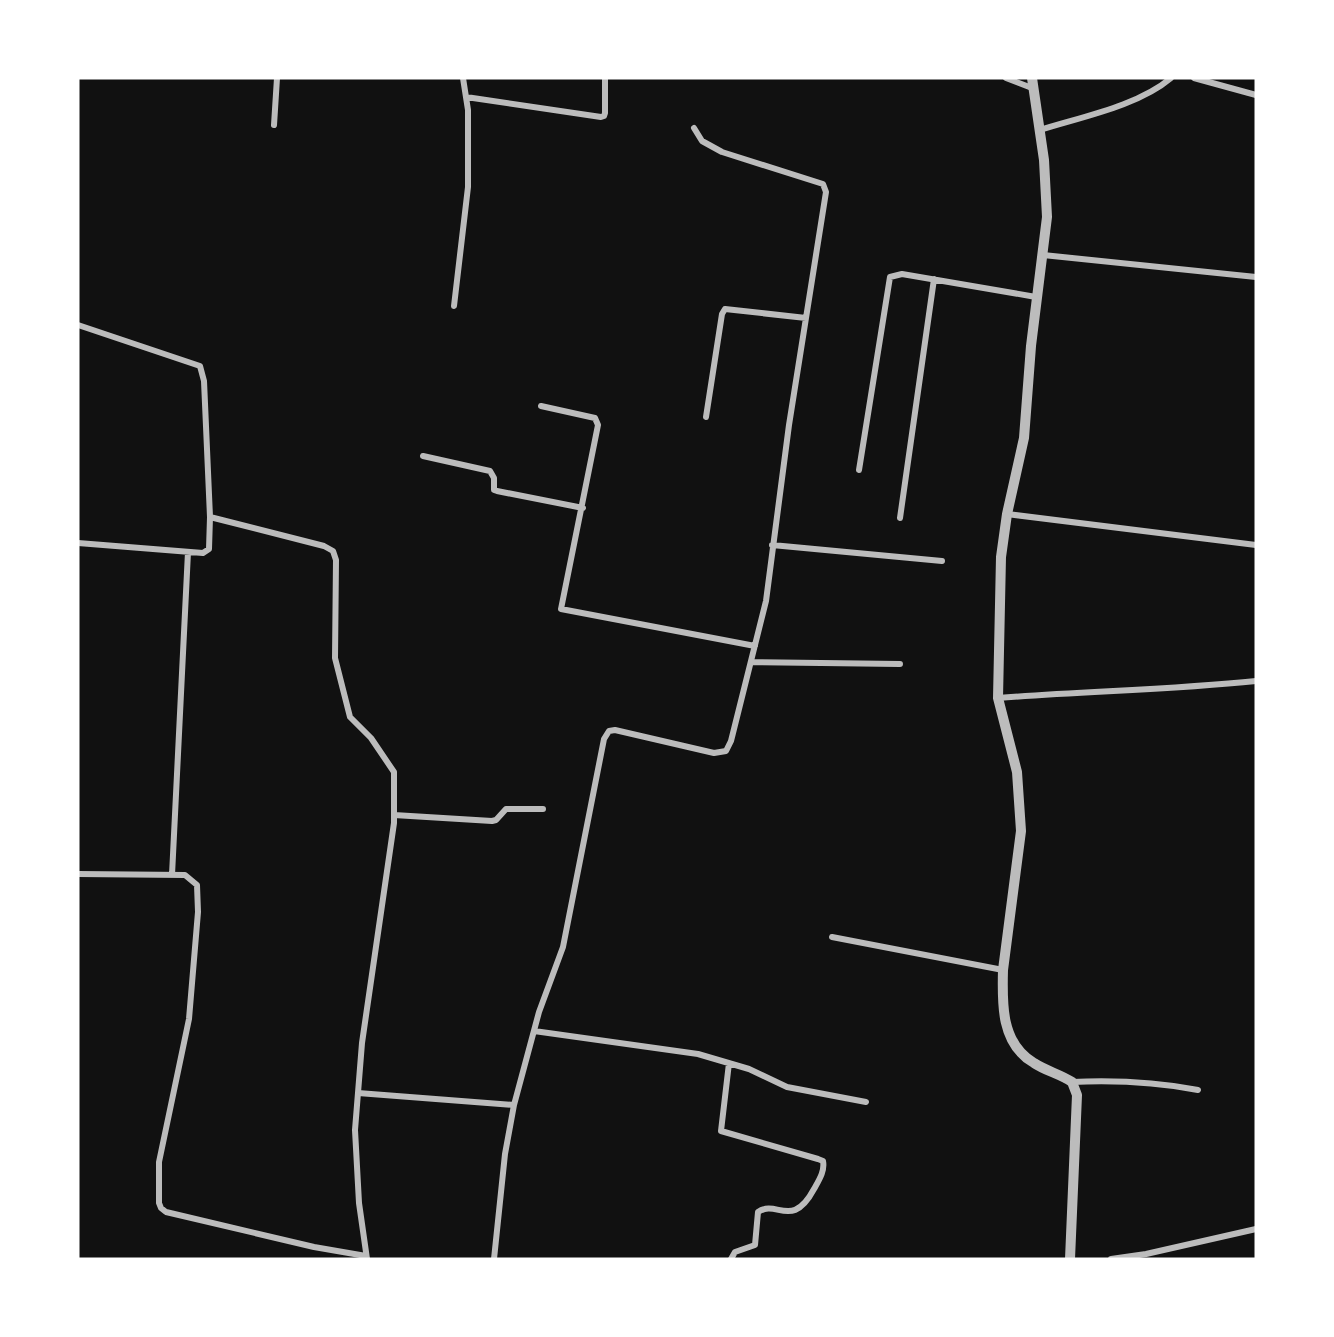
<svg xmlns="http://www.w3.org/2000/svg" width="1334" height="1337" viewBox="0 0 1334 1337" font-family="'Work Sans',sans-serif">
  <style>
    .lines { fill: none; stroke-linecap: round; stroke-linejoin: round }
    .minor { stroke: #bcbcbc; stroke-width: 6 }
    .tertiary { stroke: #bcbcbc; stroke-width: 10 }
  </style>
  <rect width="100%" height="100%" fill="#111"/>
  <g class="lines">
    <path class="minor" d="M1006,78L1032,88
      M1194,78L1256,95
      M466,97L601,117L604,116L605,113V78
      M274,125L277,78
      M1040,130C1081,117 1138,106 1171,78
      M1043,255L1256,277
      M454,306L468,187V110L463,78
      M78,325L200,366L204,381L210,517L324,546L333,551L336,560L335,658L350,717L371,738L394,772V823L362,1043L355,1130L359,1203L367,1259
      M541,406L595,418L598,425L561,609L755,646
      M706,417L722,314L725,309L806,318
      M423,456L490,471L494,478V490L497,491L583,508
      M859,470L890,277L902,274L1036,297
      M1007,514L1256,545
      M900,518L934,279
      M78,543L203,553L209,549L210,517
      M772,545L942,561
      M751,662L900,664
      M998,698C1084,691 1170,690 1256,681
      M394,815L492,821L496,820L506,809H543
      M78,874L185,875L197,885L198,912L189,1019L159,1162V1203L161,1208L166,1212L314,1247L366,1256
      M172,875L188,552
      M832,937L1003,970
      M534,1031L698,1054L749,1069L787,1087L866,1102
      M729,1063L721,1131L818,1159L823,1161C825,1171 819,1180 814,1189C792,1230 777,1199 758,1212L755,1245L735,1252L731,1259
      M1072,1082C1115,1080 1156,1082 1198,1090
      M358,1093L514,1105
      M494,1259L505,1154L514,1105L539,1012L563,947L604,739L609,731L615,730L714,753L726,751L731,741L766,601L789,425L826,192L823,184L722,152L702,141L694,128
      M1111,1259L1146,1254L1256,1229"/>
    <path class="tertiary" d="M1032,78L1044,160L1047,217L1031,346L1024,438L1007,514L1001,557L998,698L1017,772L1021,831L1003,970C1002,1004 1001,1044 1034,1063C1046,1071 1060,1074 1072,1082L1077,1095L1070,1259"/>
  </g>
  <rect width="1334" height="1337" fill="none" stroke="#ffffff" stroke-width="159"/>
</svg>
